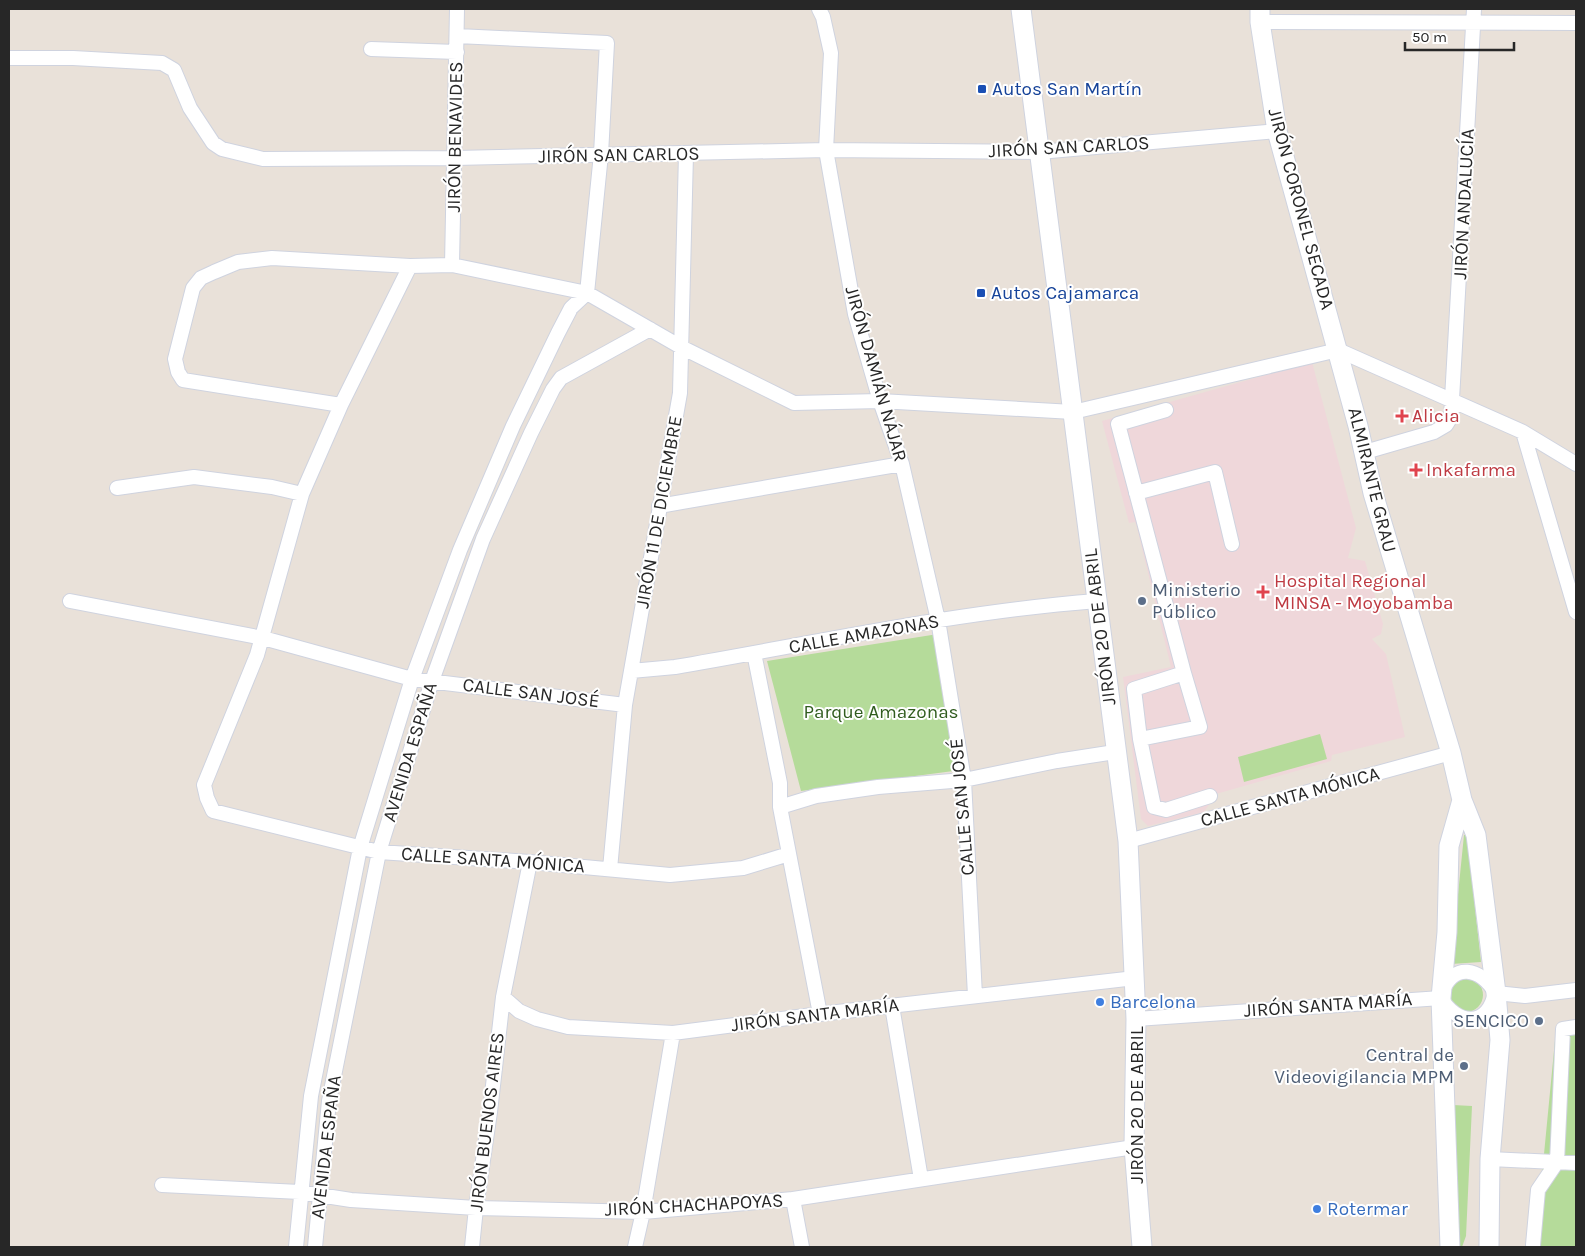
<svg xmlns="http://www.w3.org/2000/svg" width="1585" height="1256" viewBox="0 0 1585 1256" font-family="Karla,sans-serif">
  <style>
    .medical { fill: #efd7da }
    .green { fill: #b5db9a }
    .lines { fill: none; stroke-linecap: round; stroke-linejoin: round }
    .street-casing { stroke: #cfd3df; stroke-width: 16 }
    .secondary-casing { stroke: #cfd3df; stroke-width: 21 }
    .street { stroke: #fff; stroke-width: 14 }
    .secondary { stroke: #fff; stroke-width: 19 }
    .transit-dot { fill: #1a4fb4; stroke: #fff; stroke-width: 2 }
    .health-dot { fill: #e0444e; stroke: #fff; stroke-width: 2 }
    .service-dot { fill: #5c6f8a; stroke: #fff; stroke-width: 2 }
    .shop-dot { fill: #3f7fe0; stroke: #fff; stroke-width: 2 }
    .labels { text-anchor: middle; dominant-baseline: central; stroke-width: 4; stroke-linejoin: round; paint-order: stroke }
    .transit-label { font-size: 19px; fill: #164399; stroke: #fff; text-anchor: start }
    .street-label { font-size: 19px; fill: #272727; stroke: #fff }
    .health-label { font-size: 19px; fill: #be3a42; stroke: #fff; text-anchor: start }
    .service-label { font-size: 19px; fill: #4e5e75; stroke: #fff; text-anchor: end }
    .park-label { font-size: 19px; fill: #305c1e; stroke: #fff }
    .shop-label { font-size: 19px; fill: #366cbe; stroke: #fff; text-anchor: start }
  </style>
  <rect width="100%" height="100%" fill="#e9e1d9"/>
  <path class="medical" d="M1312,362L1356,528L1348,558L1365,561L1383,624L1381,634L1372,639L1386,654L1405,737L1332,755L1331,761L1216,794L1204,812L1148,826L1141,819L1123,677L1171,667L1137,528L1135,522L1129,523L1102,421Z"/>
  <path class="green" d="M938,634L961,770L801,791L767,661Z
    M1320,734L1327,759L1244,782L1238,757Z
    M1464,835H1467L1481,962L1451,964Z
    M1449 995a17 17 0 1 1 34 0a17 17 0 1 1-34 0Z
    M1576,1026V1247H1535L1556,1030Z
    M1453,1105L1472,1106L1466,1236L1462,1247H1459Z"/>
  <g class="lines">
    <g class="street-casing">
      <path id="street" d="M819,9L823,17L831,53L826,150L855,314L880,401L902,464L938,620L964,780L975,996
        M1260,22L1576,23
        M371,49L457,52
        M9,58H73L162,63L174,70L190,108L213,143L222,149L263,159L455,158L826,150L1039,152L1277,131
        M452,265L457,9
        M341,405L183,380L178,372L175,359L193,288L201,278L214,272L238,262L272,258L410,266
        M1166,410L1118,424L1184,673L1134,689L1140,739L1154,807L1166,810L1210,796
        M1523,432L1576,612
        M1365,452L1434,432L1446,425L1451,417L1474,9
        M117,488L194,477L272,487L302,494
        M1136,493L1215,472L1232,544
        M659,506L902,464
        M70,601L263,638L412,679L625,705
        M754,653L780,783V807L820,1014
        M631,671L675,667C815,643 955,612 1097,601
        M1140,739L1200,727L1184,673
        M780,807L816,796L878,787L964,780L1057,761L1115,752
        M1128,841L1451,753
        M789,854L743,868L670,875L530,862L379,852L213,811L207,798L204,785L257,655L302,494L341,405L410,266L452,265L587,293L681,347L794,403L880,401L1073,412L1338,350L1523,432L1576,464
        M610,869L625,705L680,393L686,154
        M1442,992C1454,962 1480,968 1495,992
        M1496,993L1525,996L1576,990
        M503,997L519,1011L537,1019L568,1027L673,1033L820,1014L1135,978
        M1441,998C1457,1025 1487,1028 1495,993
        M892,1006L921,1179
        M1136,1019L1441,998
        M1490,1159L1576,1163
        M162,1185L300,1192L351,1200L476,1208L643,1212L793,1199L1134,1147
        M793,1199L802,1247
        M1533,1245L1538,1190L1557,1162L1563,1029L1576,1027
        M296,1247L311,1096L360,848L412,679L460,550L513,426L558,333L571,308L587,293L601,154L607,43L457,36
        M315,1247L329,1101L379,852L432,681L483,539L531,433L553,389L561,378L650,329
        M472,1247L476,1208L490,1112L503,997L530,862
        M635,1247L643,1212L673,1033"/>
    </g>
    <g class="secondary-casing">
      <path id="secondary" d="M1021,9L1128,841L1136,1019L1134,1147L1142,1247
        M1260,9V22L1277,131L1358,426L1373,493L1451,753L1462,800L1476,835L1496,993L1500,1040L1490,1159L1489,1247
        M1450,1247L1441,998L1447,932L1449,846L1462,800"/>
    </g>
    <use href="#street" class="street"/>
    <use href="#secondary" class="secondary"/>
  </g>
  <g class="transit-dot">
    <rect x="977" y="84" width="10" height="10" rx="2.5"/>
    <rect x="976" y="288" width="10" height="10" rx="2.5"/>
  </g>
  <g class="health-dot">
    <path d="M1399.5 408.5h5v5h5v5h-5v5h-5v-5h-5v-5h5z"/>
    <path d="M1413.5 462.5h5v5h5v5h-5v5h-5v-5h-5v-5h5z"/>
    <path d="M1260.5 584.5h5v5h5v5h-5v5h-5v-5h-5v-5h5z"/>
  </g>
  <g class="service-dot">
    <circle cx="1142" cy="601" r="5"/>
    <circle cx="1539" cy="1021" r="5"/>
    <circle cx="1464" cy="1066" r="5"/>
  </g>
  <g class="shop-dot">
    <circle cx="1100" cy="1002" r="5"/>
    <circle cx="1317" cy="1209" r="5"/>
  </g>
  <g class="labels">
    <g class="transit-label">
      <text x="992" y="89">Autos San Martín</text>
      <text x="991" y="293">Autos Cajamarca</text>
    </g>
    <g class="street-label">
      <text transform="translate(455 137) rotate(-89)">JIRÓN BENAVIDES</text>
      <text transform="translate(1069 147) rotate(-3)">JIRÓN SAN CARLOS</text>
      <text transform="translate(619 155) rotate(-1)">JIRÓN SAN CARLOS</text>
      <text transform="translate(1464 204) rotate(-87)">JIRÓN ANDALUCÍA</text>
      <text transform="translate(1301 209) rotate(75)">JIRÓN CORONEL SECADA</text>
      <text transform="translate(876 374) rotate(74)">JIRÓN DAMIÁN NÁJAR</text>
      <text transform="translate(1372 480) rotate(76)">ALMIRANTE GRAU</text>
      <text transform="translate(659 512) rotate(-80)">JIRÓN 11 DE DICIEMBRE</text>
      <text transform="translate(1100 627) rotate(-97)">JIRÓN 20 DE ABRIL</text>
      <text transform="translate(864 634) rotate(-10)">CALLE AMAZONAS</text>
      <text transform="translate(531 693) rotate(7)">CALLE SAN JOSÉ</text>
      <text transform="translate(410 752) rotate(-73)">AVENIDA ESPAÑA</text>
      <text transform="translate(1290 797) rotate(-15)">CALLE SANTA MÓNICA</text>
      <text transform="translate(962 807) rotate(-95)">CALLE SAN JOSÉ</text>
      <text transform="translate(493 860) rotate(4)">CALLE SANTA MÓNICA</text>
      <text transform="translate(1328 1005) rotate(-4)">JIRÓN SANTA MARÍA</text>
      <text transform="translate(815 1015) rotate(-7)">JIRÓN SANTA MARÍA</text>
      <text transform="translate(1137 1105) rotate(-90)">JIRÓN 20 DE ABRIL</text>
      <text transform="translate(487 1122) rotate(-83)">JIRÓN BUENOS AIRES</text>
      <text transform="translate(326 1147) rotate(-83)">AVENIDA ESPAÑA</text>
      <text transform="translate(694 1205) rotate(-3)">JIRÓN CHACHAPOYAS</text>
    </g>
    <g class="health-label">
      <text x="1412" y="416">Alicia</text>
      <text x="1426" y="470">Inkafarma</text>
      <text x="1274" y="581">Hospital Regional<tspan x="1274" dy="22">MINSA - Moyobamba</tspan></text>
    </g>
    <g class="service-label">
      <text x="1152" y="590" text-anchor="start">Ministerio<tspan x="1152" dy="22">Público</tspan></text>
      <text x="1529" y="1021">SENCICO</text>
      <text x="1454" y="1055">Central de<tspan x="1454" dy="22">Videovigilancia MPM</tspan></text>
    </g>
    <g class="park-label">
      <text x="881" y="712">Parque Amazonas</text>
    </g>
    <g class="shop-label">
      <text x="1110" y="1002">Barcelona</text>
      <text x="1327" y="1209">Rotermar</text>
    </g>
  </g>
  <rect width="1585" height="1256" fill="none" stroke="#272727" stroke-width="20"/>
  <path d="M1405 42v8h109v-8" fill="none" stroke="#272727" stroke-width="2.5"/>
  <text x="1412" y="42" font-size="15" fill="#272727" stroke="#ffffff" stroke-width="4" paint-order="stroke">50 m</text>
</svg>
